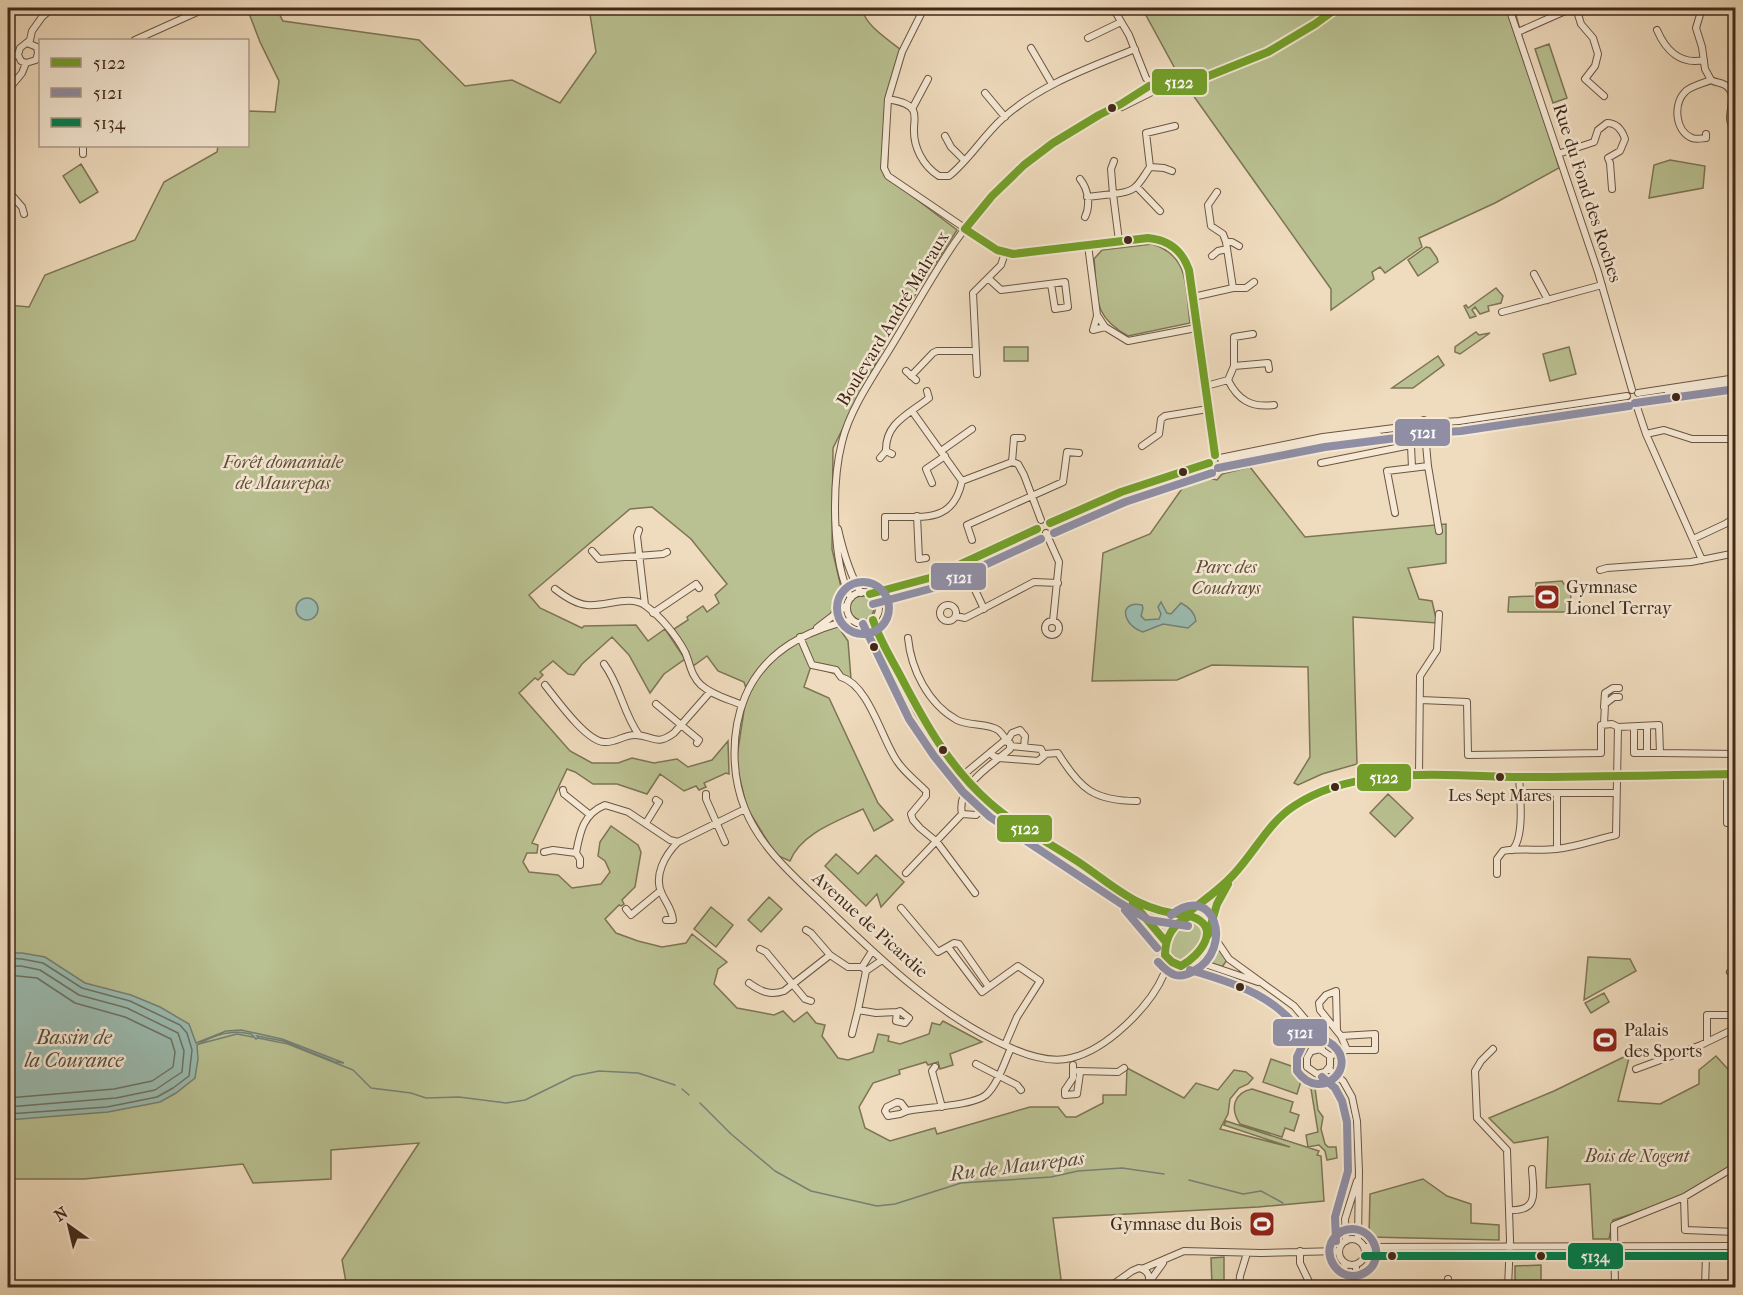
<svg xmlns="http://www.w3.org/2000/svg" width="1743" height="1295" viewBox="0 0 1743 1295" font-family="'IM FELL French Canon',serif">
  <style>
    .green { fill: #b9c091; stroke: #7d7455; stroke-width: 1.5 }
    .water { fill: #9abbb0; stroke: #768074; stroke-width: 1.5 }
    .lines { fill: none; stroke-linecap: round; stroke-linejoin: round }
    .shore { stroke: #6e7264; stroke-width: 1.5 }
    .stream { stroke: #768074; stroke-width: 1.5 }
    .minor-casing { stroke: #6c5542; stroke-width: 8 }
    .minor { stroke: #f5e8d4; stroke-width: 6 }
    .bus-1-casing { stroke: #f5e8d4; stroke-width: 12 }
    .bus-2-casing { stroke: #f5e8d4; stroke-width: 12 }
    .bus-3-casing { stroke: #f5e8d4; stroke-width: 12 }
    .bus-1 { stroke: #739f29; stroke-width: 8 }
    .bus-2 { stroke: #8f8ea4; stroke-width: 8 }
    .bus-3 { stroke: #00814f; stroke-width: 8 }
    .bus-dot { fill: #412819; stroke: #f5e8d4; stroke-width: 2 }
    .labels { text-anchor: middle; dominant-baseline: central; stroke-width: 5; stroke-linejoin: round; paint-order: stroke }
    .bus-label { font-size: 16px; fill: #412819; stroke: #f5e8d4 }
    .street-label { font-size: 18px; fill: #412819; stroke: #f5e8d4 }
    .park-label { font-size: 18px; font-style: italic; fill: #5f4e37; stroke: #f5e8d4 }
    .poi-label { font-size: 18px; fill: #412819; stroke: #f5e8d4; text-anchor: start }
    .water-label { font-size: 20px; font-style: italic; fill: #574d3f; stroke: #f5e8d4 }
    .line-badge { stroke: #f5e8d4; stroke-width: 2 }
    .badge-label { font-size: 16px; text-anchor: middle; font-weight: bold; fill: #fff }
  </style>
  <rect width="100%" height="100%" fill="#efdbbd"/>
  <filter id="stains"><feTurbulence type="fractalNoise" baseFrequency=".00333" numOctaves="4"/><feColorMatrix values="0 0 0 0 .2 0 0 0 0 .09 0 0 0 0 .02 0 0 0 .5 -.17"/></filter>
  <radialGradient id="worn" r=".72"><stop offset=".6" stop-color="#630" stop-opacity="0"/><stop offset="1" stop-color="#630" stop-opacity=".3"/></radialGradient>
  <path class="green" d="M247,8H276L283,21L419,40L465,86L512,80L560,103L596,52L589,8H862C865,26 888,39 901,50L890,101L887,177L957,230L892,331L833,448L832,549L841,587L830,615L848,641L851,679L811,666L804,687L829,698L878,803L893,820L874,831L863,809C838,821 801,833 790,861L776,855L747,808L736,763L747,691L744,682L718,671L707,656L693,666L689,655L674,629L688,620L687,617L703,606L707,612L719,603L715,595L727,584L691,539L652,507L630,509L529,595L540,608L582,628L584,626L636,625L648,641L665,629L685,659L664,674L650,693L629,655L612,637L582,664L574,675L568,674L553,661L540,672L543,675L538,680L535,678L519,693L570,751L592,763H618L632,758L654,763L677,759L688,767L712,760L728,741L729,774L726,773L704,783L706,787L699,790L696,786L684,791L660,774L647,794L617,784H593L575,772L567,769L532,843L538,845L537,853H527L523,862L529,872L558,875L572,888L601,884L610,872L605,861L598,856L600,842L611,826L638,845L641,852L635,887L622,900L624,904L621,906L619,905L605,919L616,933L638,941L662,947L686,943L692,934L727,962L718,969L714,984L737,1008L774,1015L783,1011L794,1022L807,1012L816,1023L825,1025L822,1036L838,1058L848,1060L873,1052L878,1034L889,1036L888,1041L900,1044L929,1034L932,1023L940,1025L943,1021L982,1042L950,1054L953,1065L940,1069L938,1062L928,1065L926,1062L899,1070L900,1074L873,1083L859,1107L865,1128L890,1141L935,1128L937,1134L1030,1107H1058L1066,1117H1076L1103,1103V1095H1126L1127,1068L1184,1098L1196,1083L1218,1090L1234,1070L1246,1072L1253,1078L1248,1084L1239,1088L1230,1099L1228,1114L1220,1129L1290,1147L1224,1125L1226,1121L1319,1151L1317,1155L1321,1156L1324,1201L1258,1207L1053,1218L1062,1287L347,1288L342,1260L419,1143L331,1150V1179L253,1183L243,1164L84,1179H8V305L29,307L45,275L135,240L164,182L217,152L218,146H248V111L275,112L279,81L260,42Z
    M1142,8H1514L1559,168L1495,203L1419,238L1422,247L1385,273L1380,267L1372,272L1374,279L1331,310V289L1178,74Z
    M1549,44L1567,98L1553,103L1535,49Z
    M1670,160L1705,166L1703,188L1649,198L1654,165Z
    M81,164L98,192L80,203L63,176Z
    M1152,244C1191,256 1185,289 1190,323L1128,336C1091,315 1098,297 1094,259L1102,250Z
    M1426,247L1430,248L1437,258L1438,262L1418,276L1408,260Z
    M1496,288L1503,296L1501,303L1488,306L1489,311L1480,314L1475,307L1472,310L1476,316L1470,318L1464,306L1466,305L1468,308Z
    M1476,332L1479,335L1490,333L1460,354L1455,352V347Z
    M1004,347H1028V361H1004Z
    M1569,347L1576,374L1550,381L1543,354Z
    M1438,356L1444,365L1413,388H1392Z
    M1250,467L1305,537L1446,524V563L1408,568L1419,599L1432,601L1437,623L1353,617L1357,764L1322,774L1298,785L1294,783L1310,757L1308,667L1212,665L1177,680L1092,681L1103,553L1150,534L1186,483L1208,478L1217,480L1222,474Z
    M1562,581L1571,595L1569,612H1508L1509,597L1535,596L1536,583Z
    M850 608a12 12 0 1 1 24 0a12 12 0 1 1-24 0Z
    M1388,794L1413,818L1395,837L1370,813Z
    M836,854L858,874L876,855L904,882L881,907L877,894L866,906L825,866Z
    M769,897L782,909L761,932L748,920Z
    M1134,901L1170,915L1160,931Z
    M711,907L733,925L716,947L694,929Z
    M1196,919L1204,927C1210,969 1139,976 1182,921Z
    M1210,937L1227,960L1222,967L1197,958Z
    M1588,957L1630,959L1636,971L1584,1000Z
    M1604,993L1609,1002L1591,1013L1585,1003Z
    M1630,1054L1618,1101L1660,1104L1699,1084V1070L1716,1056L1735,1077V1164L1678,1199L1613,1220L1609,1239H1593L1590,1184L1546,1188L1548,1137L1514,1143L1489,1118L1554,1091Z
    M1271,1059L1294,1067L1315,1088L1318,1110L1323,1117L1321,1129L1325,1144L1328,1147H1336L1337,1158L1327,1160L1325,1151L1319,1145L1308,1147L1306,1135L1318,1132L1311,1089L1301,1081L1297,1094L1263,1082Z
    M1252,1089L1293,1102L1290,1112L1299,1115L1294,1131L1285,1128L1282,1137L1240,1124C1230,1109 1233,1093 1252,1089Z
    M1423,1179L1447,1196L1471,1204V1223L1499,1225V1240L1369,1237L1370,1194Z
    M1224,1257V1287H1212L1211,1258Z
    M1541,1265V1287H1515V1266Z"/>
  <path class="water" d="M296 609a11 11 0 1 1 22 0a11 11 0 1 1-22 0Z
    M1161,602L1167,613L1171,614L1181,603C1189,607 1195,612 1196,621L1188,628L1163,624L1143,632C1123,626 1117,600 1142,605L1143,608L1141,616L1145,620L1159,619L1161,614L1158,607Z
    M8,953H22L45,957L85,983L131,995L160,1007L189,1024L196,1043L226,1031L241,1030L282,1039L344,1063L335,1062L283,1041L257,1036L258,1038L256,1039L251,1034C230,1029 215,1035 197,1045L198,1059L195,1078L176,1093L160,1102L108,1112L8,1120Z"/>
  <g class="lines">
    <path class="shore" d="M8,958L22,959L43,963L82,988L130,1001L180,1025L187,1033L192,1050L189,1076L173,1088L157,1097L107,1107L8,1114
      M8,966H21L40,970L79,995L127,1008L178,1033L184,1051L182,1072L155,1090L116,1098L8,1107
      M8,975L37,978L75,1003L125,1017L171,1039L175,1052L173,1067L152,1081L114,1089L8,1098"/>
    <path class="stream" d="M258,1038L288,1044L353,1070L371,1088L411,1093L426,1098L459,1097L506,1103L525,1100L574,1076L599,1071L638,1073L675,1085
      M199,1044L237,1034L253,1037
      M682,1089L689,1095
      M700,1103L731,1134L775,1171L811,1191L877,1206L895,1204L961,1183L1051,1177L1078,1171L1122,1168L1164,1174
      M1189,1180L1243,1194L1261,1191L1283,1203"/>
    <g class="minor-casing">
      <path id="minor" d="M924,8L902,52L888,99L884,168L888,176L997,250L1013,254H1023L1148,238C1169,239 1183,250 1189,270L1215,455
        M990,8L994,11
        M1113,8L1129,35L1146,78L1153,86
        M1509,8L1598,272L1632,390
        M1576,8L1581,24L1593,38L1598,54L1595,66L1585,79L1604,96
        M1702,8L1696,28L1702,47L1705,69L1711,80
        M1657,30C1666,51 1681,65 1704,60
        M1518,32L1572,8
        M1088,38L1121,22
        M135,40L206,8
        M1031,48L1052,84
        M8,55H18
        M18,55L20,48L30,40L32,31L42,17L52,8
        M18,55L21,61L26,63L36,60L38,53L37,47L27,43
        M1198,80L1268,52L1315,24L1337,8
        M8,90L22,73L26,63
        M985,93L1005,117
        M888,99C896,101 908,102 913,110C916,116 914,122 914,128C913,147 923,166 939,176H949C969,160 983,136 1003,118C1041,84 1089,68 1135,49
        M1122,107L1154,91L1183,86
        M912,109L928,79
        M1706,134V138C1702,138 1697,140 1692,138C1675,131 1673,104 1685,92C1690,86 1704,83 1711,80C1716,83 1720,82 1725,85C1737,92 1730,108 1730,118C1730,124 1733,128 1736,133
        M945,136L951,147L964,160
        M83,146V154
        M1558,154L1594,142L1598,130L1607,123C1617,123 1622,130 1625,139L1620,151L1608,158L1610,163L1612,189
        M1150,167L1164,168L1172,171
        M1080,179C1088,189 1091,205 1085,217
        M1137,187L1160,211
        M8,191L22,207L24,214
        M1087,197L1113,194L1111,169L1114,161
        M1119,241L1113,194C1137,192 1137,186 1150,167L1146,133L1175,126
        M1226,242H1232L1239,246
        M1088,245L1097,315L1105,327L1128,341L1196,328
        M1212,256L1218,251L1227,249
        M1534,274L1548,300
        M988,278L1001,290L1065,282L1068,307L1055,309L1051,284
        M1233,288H1246L1254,282
        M1193,297L1233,288L1226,242L1223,234L1211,226L1208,205L1217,192
        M1502,312L1602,285
        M1097,316L1093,330L1105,327
        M8,326L11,333
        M1234,366L1268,363L1269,369
        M906,371L916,380
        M977,374L973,293L1001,265L1005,253
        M911,376L933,353L937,351H976
        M1228,380C1238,400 1251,408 1274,405
        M1206,386L1228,380L1234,366V337L1253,334
        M1638,393L1736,378
        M1668,393L1736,383
        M1635,401L1646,434L1702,560
        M912,411L962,481L1012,462L1018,464L1024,475L1041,520
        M1406,431H1420L1425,433L1444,425
        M1425,433L1428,466L1439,531
        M1646,434L1664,430L1692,439H1736
        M1142,446L1159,434L1161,419L1165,416L1208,409
        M886,451C885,423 909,414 929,398L927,391
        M941,451L972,429
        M880,458L886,451L892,454
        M1220,458L1323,437L1410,426L1424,420L1430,423L1459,421L1627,396
        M1012,462L1014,438H1022
        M1209,463L1213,468L1219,467L1221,463L1230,460L1267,452L1378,434
        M1321,463L1411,445L1412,468L1387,471L1395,513
        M1412,468L1428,466
        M932,483L926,469L945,456
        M917,516L919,559L926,558
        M1050,523L1121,492L1209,463
        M838,529C843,551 849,573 861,593
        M639,530L637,536L645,605
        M1046,533L1059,562L1053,621
        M885,537V517C921,516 953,525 962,481
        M1693,539L1725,524L1736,517
        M972,540L967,525L1063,482L1067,452L1079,453
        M592,551L599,559L663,554L667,552
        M1600,570L1607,568L1691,562L1736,553
        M969,577L984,609
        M555,589C564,596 575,604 587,605C606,607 630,594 646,606C661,617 676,635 685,652C690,663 691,676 701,685C712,695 728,699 742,705
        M847 608a16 16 0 1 1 32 0a16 16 0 1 1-32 0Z
        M870,594L933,577L1037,529
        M851,598C831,562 832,481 842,442C850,408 876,372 894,342C928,286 958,227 1005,182C1033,156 1064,135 1097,116C1105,111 1113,108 1121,104C1130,98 1138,90 1148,86C1155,83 1162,85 1170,84C1180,83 1190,79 1201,79
        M940 613a8 8 0 1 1 16 0a8 8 0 1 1-16 0Z
        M878,607L886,598L922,584
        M653,613L696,584L699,588
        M956,616L965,618L973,614L1034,582L1058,583
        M852,620C806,630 764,651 745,697C731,731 731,775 745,809C761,849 796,878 826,907C882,961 940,1017 1011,1048C1029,1056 1051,1063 1071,1058C1106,1050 1150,1007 1164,974C1168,964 1161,951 1165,941C1169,929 1186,910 1200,919C1220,932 1196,960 1181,966L1172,962L1165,955
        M873,620L886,650L893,660L918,713L942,749L970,784L996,808L1125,894L1153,910L1188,916
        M1045 628a7 7 0 1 1 14 0a7 7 0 1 1-14 0Z
        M860,624L877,648L891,662
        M817,628L847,605
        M800,637L812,665L836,670L841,677C869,685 882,740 897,761C904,772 917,782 926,791V796L911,814L913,820L920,828L937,842L975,893
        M908,638C911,669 928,704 957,720C968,726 988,723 998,730C1001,732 1005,738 1007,741L1012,733L1020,730L1025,736L1024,747
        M604,664C620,685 623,713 639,735
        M545,685C557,700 586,741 604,742C616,743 623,735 635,735C653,735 655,747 674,733L710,692
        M1421,700L1467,702L1468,755L1601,753V725L1612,724L1618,727L1659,725L1660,753H1647
        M656,704L699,740L697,743
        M1604,707L1605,693L1613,688H1619
        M1604,724L1605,704L1614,697H1619
        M1634,727V753H1647V726
        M992,751L993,756L999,758L1038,761L1044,756L1041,749L1011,746
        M1660,753L1736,754
        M1044,754L1058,753C1080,789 1094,801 1137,801
        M1419,775L1420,676L1437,650L1439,614
        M1727,775V823H1736
        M563,790L564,794L589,814
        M1520,793H1616
        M706,794V799L725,842
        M962,814C956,785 991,766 1010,749V743L1004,741L962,776
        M962,814L976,815L989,802
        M646,823L659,802L656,800
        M1557,849V793
        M1512,850C1525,838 1520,794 1519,777
        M544,852L553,850L576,853
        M580,865V859L576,853C580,832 583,814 605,805L628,812L670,840L678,842
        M906,873L962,814
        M1497,874V859L1503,851C1520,848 1539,851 1556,849C1577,847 1597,839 1616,835L1618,727
        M1127,897L1165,941
        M901,908L938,952L954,943L959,944L989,987
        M626,909L631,915L660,891
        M1186,915L1229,879
        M666,920H673C672,909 666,903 662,894C653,876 665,855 678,842L745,809
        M1208,928L1229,959L1294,1006L1311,1026L1322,1049
        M806,930L811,933L830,955
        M1209,932L1217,904L1234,875L1265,833L1293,806L1333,786L1368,778L1419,775L1526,777L1736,774
        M948,947L982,992L1018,966L1040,981L1017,1017L1005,1045
        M760,949L766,952L805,999L811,1001
        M1193,960L1258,982
        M862,967L872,951
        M866,971L858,1010L876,1013L897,1012L896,1021L905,1023L909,1018L900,1011L897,1012
        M866,971L882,960
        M1730,972L1736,977
        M749,983C760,991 770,996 784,991L830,955L848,967H862L866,971
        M1337,1030L1336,991L1326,995L1319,1003L1320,1010L1341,1036
        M852,1034L858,1010
        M1707,1041V1015H1736
        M1493,1049L1481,1061L1475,1071L1477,1118L1507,1150L1510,1240L1508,1288
        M1312,1051L1320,1049L1330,1056V1066L1325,1072L1317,1074L1307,1067V1058L1317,1040
        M1330,1056L1347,1050H1375V1034L1341,1036L1347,1050
        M976,1064L1017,1085L1021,1090
        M1073,1065V1078L1065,1090V1095L1077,1094L1080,1073
        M935,1067L932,1071L942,1107
        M1329,1069L1343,1081L1352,1097L1357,1121L1359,1172L1358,1240
        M1636,1069L1701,1045L1736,1028
        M1078,1071L1118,1072L1124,1068
        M897,1102L901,1103L907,1111L900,1114L888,1116L885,1111L887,1107Z
        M907,1111C926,1107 972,1106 986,1095C998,1084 1004,1063 1011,1048
        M1684,1197L1685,1230L1736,1232
        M1509,1210C1540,1212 1533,1191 1532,1169
        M1339 1252a13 13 0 1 1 26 0a13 13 0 1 1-26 0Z
        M1346,1241L1345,1219L1357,1181
        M1365,1247L1736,1246
        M1300,1251V1263L1312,1288
        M1365,1256H1736
        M1344,1262L1346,1288
        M1356,1265V1288
        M1142,1269L1184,1251L1261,1253L1339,1251
        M1150,1281L1163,1263
        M1370,1286V1288
        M1108,1288L1132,1271L1139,1268C1149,1270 1152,1279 1146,1288
        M1113,1288H1128
        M1239,1288L1240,1276L1247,1253
        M1405,1288V1284
        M1448,1288V1279
        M1615,1288L1614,1225L1684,1197L1736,1166
        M1705,1288L1706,1255"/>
    </g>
    <use href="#minor" class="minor"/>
    <g class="bus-1-casing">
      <path id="bus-1" d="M965,229L992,196L1024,165L1053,143L1099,115L1121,104L1149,86L1201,79L1268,52L1315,24L1337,8
        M965,229L997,250L1013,254L1148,238C1169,240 1182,250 1189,270L1215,455
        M1050,523L1121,492L1209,463
        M870,594L933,577L1037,529
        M873,620C880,641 891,658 901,677C925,723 950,768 990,803C1016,826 1048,842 1077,861C1116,887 1135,910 1185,915C1201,902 1220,890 1234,874C1255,852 1268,823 1294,806C1358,763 1452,777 1526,777C1595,777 1666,775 1736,774
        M1133,903L1165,941
        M1190,916C1223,926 1201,955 1181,966L1172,962L1165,955C1165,937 1174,923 1190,916Z
        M1208,935L1217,904L1228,884"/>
    </g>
    <g class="bus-2-casing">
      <path id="bus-2" d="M1635,403L1736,389
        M1218,468L1325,447L1412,436L1424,432L1430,433L1461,431L1629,406
        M1054,533L1125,502L1212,473
        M837 608a26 26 0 1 1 52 0a26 26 0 1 1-52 0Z
        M873,604L937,587L1041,539
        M863,624L909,719L934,756L963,792L990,817L1120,903L1149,920L1188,926
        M1125,910L1157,948
        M1158,962C1170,975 1178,980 1194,971C1235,948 1214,881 1171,915
        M1190,970C1235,983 1281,997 1305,1040L1297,1057V1071C1322,1106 1364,1062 1327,1041
        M1322,1077L1335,1088L1342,1101L1347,1122L1348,1171L1335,1217L1336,1241
        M1341,1232C1314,1248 1339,1289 1366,1272C1389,1257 1370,1220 1342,1231"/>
    </g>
    <g class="bus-3-casing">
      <path id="bus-3" d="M1365,1256H1736"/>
    </g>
    <use href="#bus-1" class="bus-1"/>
    <use href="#bus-2" class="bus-2"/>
    <use href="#bus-3" class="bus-3"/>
  </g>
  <defs>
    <g id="stadium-square" transform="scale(1.35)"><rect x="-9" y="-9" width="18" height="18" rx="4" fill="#8f2418" stroke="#f5e8d4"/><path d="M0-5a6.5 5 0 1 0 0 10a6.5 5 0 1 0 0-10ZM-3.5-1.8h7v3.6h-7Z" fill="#fff"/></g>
  </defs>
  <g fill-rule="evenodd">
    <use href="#stadium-square" x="1547" y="597"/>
    <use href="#stadium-square" x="1605" y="1040"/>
    <use href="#stadium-square" x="1262" y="1224"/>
  </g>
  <g class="bus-dot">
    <circle cx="1112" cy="108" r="5"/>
    <circle cx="1128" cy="240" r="5"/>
    <circle cx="1676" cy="397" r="5"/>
    <circle cx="1183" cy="472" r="5"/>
    <circle cx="874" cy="647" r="5"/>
    <circle cx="943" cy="750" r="5"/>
    <circle cx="1500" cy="777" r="5"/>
    <circle cx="1335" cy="787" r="5"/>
    <circle cx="1240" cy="987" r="5"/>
    <circle cx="1392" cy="1256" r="5"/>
    <circle cx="1541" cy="1256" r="5"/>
  </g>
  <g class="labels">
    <g class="bus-label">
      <text x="1500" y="795">Les Sept Mares</text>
    </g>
    <g class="street-label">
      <text transform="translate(1587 193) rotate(72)">Rue du Fond des Roches</text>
      <text transform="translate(893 319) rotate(-59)">Boulevard André Malraux</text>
      <text transform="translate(870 925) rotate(42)">Avenue de Picardie</text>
    </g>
    <g class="park-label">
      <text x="283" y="462">Forêt domaniale<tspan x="283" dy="21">de Maurepas</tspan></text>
      <text x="1226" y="567">Parc des<tspan x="1226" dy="21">Coudrays</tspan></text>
      <text x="1637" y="1156">Bois de Nogent</text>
    </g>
    <g class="poi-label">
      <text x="1566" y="587">Gymnase<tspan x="1566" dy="21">Lionel Terray</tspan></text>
      <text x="1624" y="1030">Palais<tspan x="1624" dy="21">des Sports</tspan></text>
      <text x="1242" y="1224" text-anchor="end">Gymnase du Bois</text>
    </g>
    <g class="water-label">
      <text x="74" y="1037">Bassin de<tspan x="74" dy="23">la Courance</tspan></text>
      <text transform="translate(1017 1166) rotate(-7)">Ru de Maurepas</text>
    </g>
  </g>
  <g class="line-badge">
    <rect x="1151" y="68" width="57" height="28" rx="6" fill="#739f29"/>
    <rect x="1394" y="418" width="57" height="29" rx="6" fill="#8f8ea4"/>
    <rect x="930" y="562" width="57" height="29" rx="6" fill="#8f8ea4"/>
    <rect x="1356" y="763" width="56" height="29" rx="6" fill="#739f29"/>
    <rect x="996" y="814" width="57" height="29" rx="6" fill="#739f29"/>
    <rect x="1272" y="1018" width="56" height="29" rx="6" fill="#8f8ea4"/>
    <rect x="1567" y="1242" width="57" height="28" rx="6" fill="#00814f"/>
  </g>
  <g class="badge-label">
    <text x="1179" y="88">5122</text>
    <text x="1423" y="438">5121</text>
    <text x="959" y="583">5121</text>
    <text x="1384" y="783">5122</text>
    <text x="1025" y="834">5122</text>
    <text x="1300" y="1038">5121</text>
    <text x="1595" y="1262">5134</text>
  </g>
  <rect width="1743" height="1295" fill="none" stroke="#efdbbd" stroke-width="30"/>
  <rect x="9" y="9" width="1725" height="1277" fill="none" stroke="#412819" stroke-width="3"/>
  <rect x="15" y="15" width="1713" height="1265" fill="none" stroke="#412819" stroke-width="1.5"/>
  <rect x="39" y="39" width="210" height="108" fill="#f5e8d4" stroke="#ad9b89" stroke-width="1.5"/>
  <rect x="51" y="58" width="30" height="9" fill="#739f29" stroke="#ad9b89" stroke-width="1.5"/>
  <text x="93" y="69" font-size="18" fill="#412819">5122</text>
  <rect x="51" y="88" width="30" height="9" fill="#8f8ea4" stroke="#ad9b89" stroke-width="1.5"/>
  <text x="93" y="99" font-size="18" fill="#412819">5121</text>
  <rect x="51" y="118" width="30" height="9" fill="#00814f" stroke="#ad9b89" stroke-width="1.5"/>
  <text x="93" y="129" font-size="18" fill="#412819">5134</text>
  <g transform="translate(69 1226) rotate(326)" stroke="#f5e8d4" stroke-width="4.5" paint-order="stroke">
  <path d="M0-4.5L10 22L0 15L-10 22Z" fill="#412819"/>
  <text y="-9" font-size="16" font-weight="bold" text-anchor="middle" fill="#412819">N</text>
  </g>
  <rect width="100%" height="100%" filter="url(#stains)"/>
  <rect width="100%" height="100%" fill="url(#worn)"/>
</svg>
